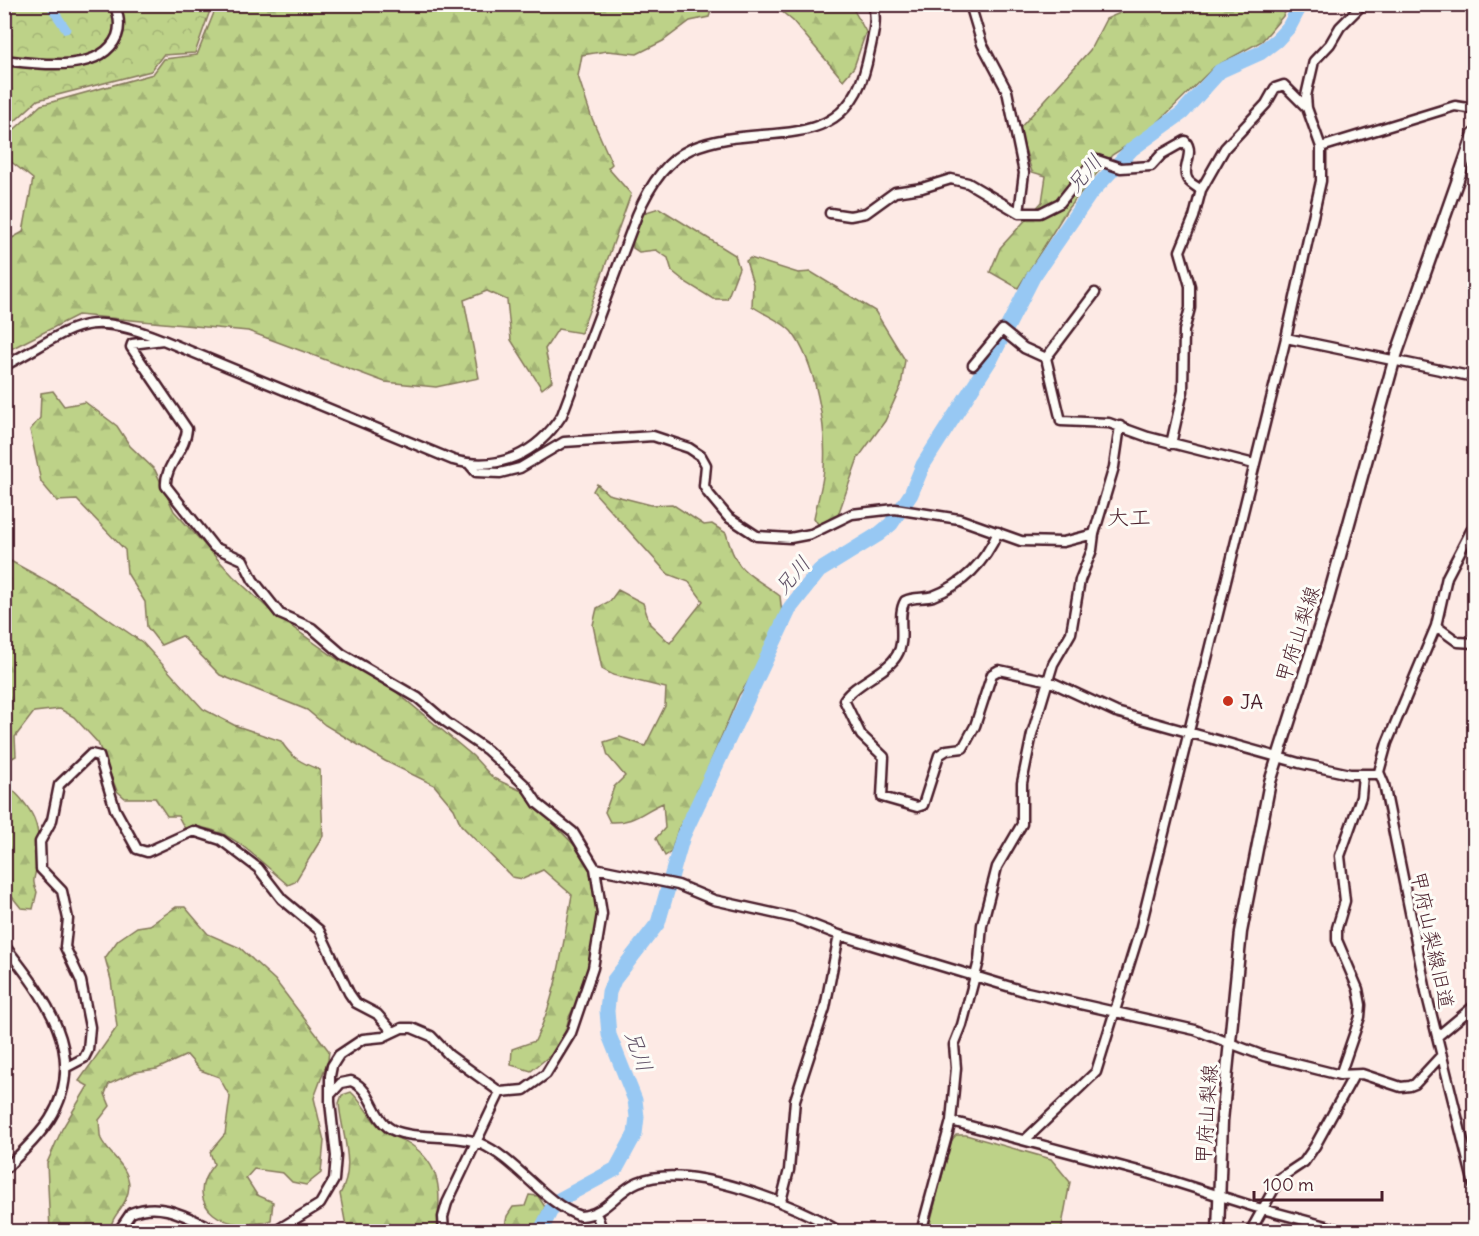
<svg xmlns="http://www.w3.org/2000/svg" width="1479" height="1236" viewBox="0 0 1479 1236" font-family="Delius,'Klee One',sans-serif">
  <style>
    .forest { fill: url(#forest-firs); stroke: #84785a; stroke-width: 1.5 }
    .park { fill: url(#park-crowns); stroke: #84785a; stroke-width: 1.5 }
    .pitch { fill: #bdd288; stroke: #84785a; stroke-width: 1.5 }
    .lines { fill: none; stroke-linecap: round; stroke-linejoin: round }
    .canal { stroke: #97c8f3; stroke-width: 9 }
    .river { stroke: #97c8f3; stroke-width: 15 }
    .minor-casing { stroke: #4a1f2b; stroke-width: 13 }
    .major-casing { stroke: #4a1f2b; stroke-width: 15 }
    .minor { stroke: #fdfcf7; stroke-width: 8 }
    .major { stroke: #fdfcf7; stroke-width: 10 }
    .poi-dot { fill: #c8321e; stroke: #fdfcf7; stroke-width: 2 }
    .labels { text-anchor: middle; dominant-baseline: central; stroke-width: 6; stroke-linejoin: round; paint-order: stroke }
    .street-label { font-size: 20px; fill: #4a1f2b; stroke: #fdfcf7 }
    .poi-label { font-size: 20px; fill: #4a1f2b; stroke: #fdfcf7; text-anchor: start }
    .water-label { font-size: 21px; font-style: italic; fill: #615267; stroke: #fdfcf7 }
    .quarter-label { font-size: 22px; fill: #4a1f2b; stroke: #fdfcf7 }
  </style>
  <defs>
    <pattern id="forest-firs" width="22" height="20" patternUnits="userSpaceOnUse" patternTransform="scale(1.5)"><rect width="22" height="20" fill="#bdd288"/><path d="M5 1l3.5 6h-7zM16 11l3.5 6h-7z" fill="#a4b476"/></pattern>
    <pattern id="park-crowns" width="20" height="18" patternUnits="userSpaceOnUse" patternTransform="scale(1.5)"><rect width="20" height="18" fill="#bdd288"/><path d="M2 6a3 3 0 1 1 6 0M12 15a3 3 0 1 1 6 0" fill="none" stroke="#a4b476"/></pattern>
  </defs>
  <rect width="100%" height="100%" fill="#fdeae5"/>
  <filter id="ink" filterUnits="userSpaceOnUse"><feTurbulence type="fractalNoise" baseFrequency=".0167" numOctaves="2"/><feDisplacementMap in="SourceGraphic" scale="12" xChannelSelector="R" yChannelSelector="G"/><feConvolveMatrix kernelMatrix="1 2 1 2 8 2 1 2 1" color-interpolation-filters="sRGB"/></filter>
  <g filter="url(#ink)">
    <path class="forest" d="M217,5H713L709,17L690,21L663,41L637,54L607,51L582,55L578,76L591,116L612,164L608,168L631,194L581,333L558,329L545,349L552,381L542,389L511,340L507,300L487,291L464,300L479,378L436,387L385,382L248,331L78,315L5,352V242L23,232L33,179L5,157V138L41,105L153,74L164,59L197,55Z
      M774,5H851L866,32L854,67L843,80L793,21Z
      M1138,5H1289L1283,16L1262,41L1214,67L1148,132L1112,155L1068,208L1018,288L990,272L1000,248L1042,202L1046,176L1032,172L1019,129L1090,50L1106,19Z
      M659,208L735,255L739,268L727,299H713L687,283L672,271L668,258L656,250L639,252L633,248L632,234L643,213Z
      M750,258L798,273L811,272L875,311L905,360L901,386L885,421L858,458L837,518L818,524L814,518C817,502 823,485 824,468C827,429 816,362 791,331C782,321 763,314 752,306L753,284L746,261Z
      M53,391L64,406L85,402L117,426L130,446L155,470L174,511L233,576L274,614L340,661L382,680L473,756L493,778L522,791L578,849L591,872L597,911L589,968L582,991L569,1017L564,1038L552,1054L531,1071L511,1065L512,1049L535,1041C557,996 563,944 572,895L543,870L523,879L512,877L461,825L454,809L434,785L385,761L325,725L307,710L220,675L182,636L161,645L147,627L145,602L127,573L125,550L77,500L57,501L41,482L30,430L40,418L41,393Z
      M597,484L608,494L651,505L672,504L704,525L712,524L726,533C738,577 748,571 780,596L782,614L761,663L739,695L693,803L678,829L671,852L665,856L656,838L665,828L663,803C641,812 636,823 610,822L605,812L614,787L625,776L608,756L604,742L620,737L645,746L665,706L666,688L613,675L602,669L593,625L597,608L610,601L618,590L643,603L650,624L670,643L703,601L689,582L668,574L593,491Z
      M5,558L76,597L142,642L203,709L234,725L281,741C291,758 302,763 320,770L323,836L295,882L288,885C260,862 224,819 185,829L178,816H167L155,798H125L117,791L98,743L74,717L60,709L34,712L15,737L16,756L5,762Z
      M4,782C34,808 43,826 37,865C35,877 31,881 37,892L33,909L21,908L5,888Z
      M176,907H185L208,934L240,948L275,980L329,1051L328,1060L314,1098L324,1141L321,1173L306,1185L292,1182L283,1173L254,1169L246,1178L257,1195L273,1202L271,1220C228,1236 179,1206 214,1164L210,1152L225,1134L230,1097L219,1077L200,1070L187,1055L157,1069L135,1072L109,1084L105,1094L110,1106L99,1120C100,1125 99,1134 101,1139C108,1154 129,1166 129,1186C128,1207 111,1214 110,1231H50L47,1163L62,1129L88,1086L79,1081L117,1027L111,980L105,958L118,940L137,927L150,925Z
      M351,1092C363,1103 370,1118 381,1129C390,1138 401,1138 410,1144C444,1167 440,1195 437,1231H352L345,1221L340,1194C357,1166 341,1132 339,1103L342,1095Z
      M529,1195L538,1196L545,1207L534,1231H504L507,1216L513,1207L525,1206Z"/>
    <path class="park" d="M5,5H212L195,53L163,55L151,71L38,100L5,130Z"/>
    <path class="pitch" d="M956,1135H966L1051,1159L1070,1182L1061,1231H928L951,1141Z"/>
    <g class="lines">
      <path class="canal" d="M53,10L66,29"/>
      <path class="river" d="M540,1232L555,1202L616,1169L635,1134L637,1117L635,1100L609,1035L607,1011L609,992L614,980L658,923L683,836L790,608L819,571L879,534L891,524L911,494L923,465L992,357L1033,277L1090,194L1132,149L1182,113L1220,71L1260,53L1277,40L1289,27L1301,4"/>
      <g class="minor-casing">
        <path id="minor" d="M970,4L982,44L1007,91L1024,173L1019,213
          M4,60C38,64 101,74 117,36C121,25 119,15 114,4
          M1321,147L1455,106L1474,109
          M830,213L850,216L866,213L895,192L922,188L951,179L968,183L1019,213H1040L1060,203L1093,162L1097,160L1121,168L1151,166L1162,154L1185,141C1196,153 1180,169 1188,180C1191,184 1197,187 1201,190
          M1286,338L1474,377
          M163,340L132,344L131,347L187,429C186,450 164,466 166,486L214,547L243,560L253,580L280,614L312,628L342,654L418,698L446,722L487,750L526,786L538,804L573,832L595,868L602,914L593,968L571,1033L546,1074L524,1090L500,1092L449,1055L431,1036L412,1028H402L383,1037L363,1039L339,1055L332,1066L330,1076V1102L336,1156L334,1180L320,1204L274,1232
          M1046,358L1061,421L1109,423L1148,437L1254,464
          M1046,358L1095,293
          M973,365L1002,330L1024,348L1046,358
          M4,366C75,329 81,307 163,340L453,460C499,472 537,454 562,415L637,215C648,189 664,161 691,149C759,119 844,161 867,63C871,44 878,23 873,4
          M1171,444L1183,391L1184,331L1190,308V286L1180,251L1194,217L1201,190L1225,148L1266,104L1275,88L1284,85L1307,108
          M470,465L476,472L500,473L520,468L564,442L653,436L689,448L701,456L706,465L704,486L708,493L728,517L757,536L790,538L811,534L852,514L895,509L959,519L1021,541L1063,542L1094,534
          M998,532C985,562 964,584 933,596C924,599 914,596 905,601C896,616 907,639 897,655C887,673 856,682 844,700L861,735L884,757L882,797L917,807L923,805L939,755L947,750L963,748L975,726L992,674L999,670L1049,681L1116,712L1299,763L1350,774H1376L1379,772L1387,743L1436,626L1447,577L1474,525
          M1436,626L1458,642L1474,643
          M1379,772L1384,784L1427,996L1474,1185
          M595,868L678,885L714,900L795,918L839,935L1027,992L1195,1030L1264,1056L1340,1075L1362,1074L1401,1087L1410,1086L1415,1084L1440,1057
          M4,945C44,996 90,1055 50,1119C38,1138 20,1154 4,1170
          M1438,1036L1474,1006
          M67,1067L84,1058L88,1050L90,1027L81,981L65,947L68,919L62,891L41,869L40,842L52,820L59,785L91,754L99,756L115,809L137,849L147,852L193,831L221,840L258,868L282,899L319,930L349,993L356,1003L377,1014L393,1032
          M1340,1075L1360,1017L1361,1005L1358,989L1337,940V928L1345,901L1340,856L1361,797L1363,775
          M331,1094L341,1083L351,1081C372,1089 372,1115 388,1127C406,1141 453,1133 479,1143C517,1159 543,1203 580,1216C606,1215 616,1191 638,1182C688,1161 796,1204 840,1232
          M951,1121L956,1068L954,1045L962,1025L979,961L982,925L997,867L1022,824V783L1032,734L1053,664L1071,633L1080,580L1092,550L1094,534L1114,467L1120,426
          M1025,1140L1096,1072L1140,930L1286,338L1321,181V147L1307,108L1306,96L1314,61L1330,44L1340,27L1363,4
          M781,1201L789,1170L795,1100L825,1008L839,935
          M596,1213L603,1232
          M118,1232L131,1213C163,1199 191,1220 221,1232
          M444,1232L443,1217L447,1203L500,1092
          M921,1232L951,1121L1150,1174L1255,1207L1348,1232
          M1250,1232L1280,1178L1304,1162L1315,1146L1354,1075"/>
      </g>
      <g class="major-casing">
        <path id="major" d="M1218,1232L1222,1121L1241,932L1270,782L1326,606L1394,361L1474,134"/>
      </g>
      <use href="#minor" class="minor"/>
      <use href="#major" class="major"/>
    </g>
  </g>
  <circle class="poi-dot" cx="1228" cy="701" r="6"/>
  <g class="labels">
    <g class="street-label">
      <text transform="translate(1297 634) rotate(-72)">甲府山梨線</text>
      <text transform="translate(1433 940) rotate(78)">甲府山梨線旧道</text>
      <text transform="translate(1206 1114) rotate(-86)">甲府山梨線</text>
    </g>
    <g class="poi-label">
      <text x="1240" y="701">JA</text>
    </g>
    <g class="water-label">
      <text transform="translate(1084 173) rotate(-49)">兄川</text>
      <text transform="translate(792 575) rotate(-49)">兄川</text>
      <text transform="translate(639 1051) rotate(71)">兄川</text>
    </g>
    <g class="quarter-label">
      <text x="1129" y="517">大工</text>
    </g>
  </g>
  <rect width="1479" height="1236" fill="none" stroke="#fdfcf7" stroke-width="24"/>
  <rect x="12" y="12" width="1455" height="1212" fill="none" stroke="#4a1f2b" stroke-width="2" filter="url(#ink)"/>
  <path d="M1254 1191v9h128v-9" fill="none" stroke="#4a1f2b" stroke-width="3"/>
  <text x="1263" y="1191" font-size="18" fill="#4a1f2b" stroke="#fdfcf7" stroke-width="4.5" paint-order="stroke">100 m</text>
</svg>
